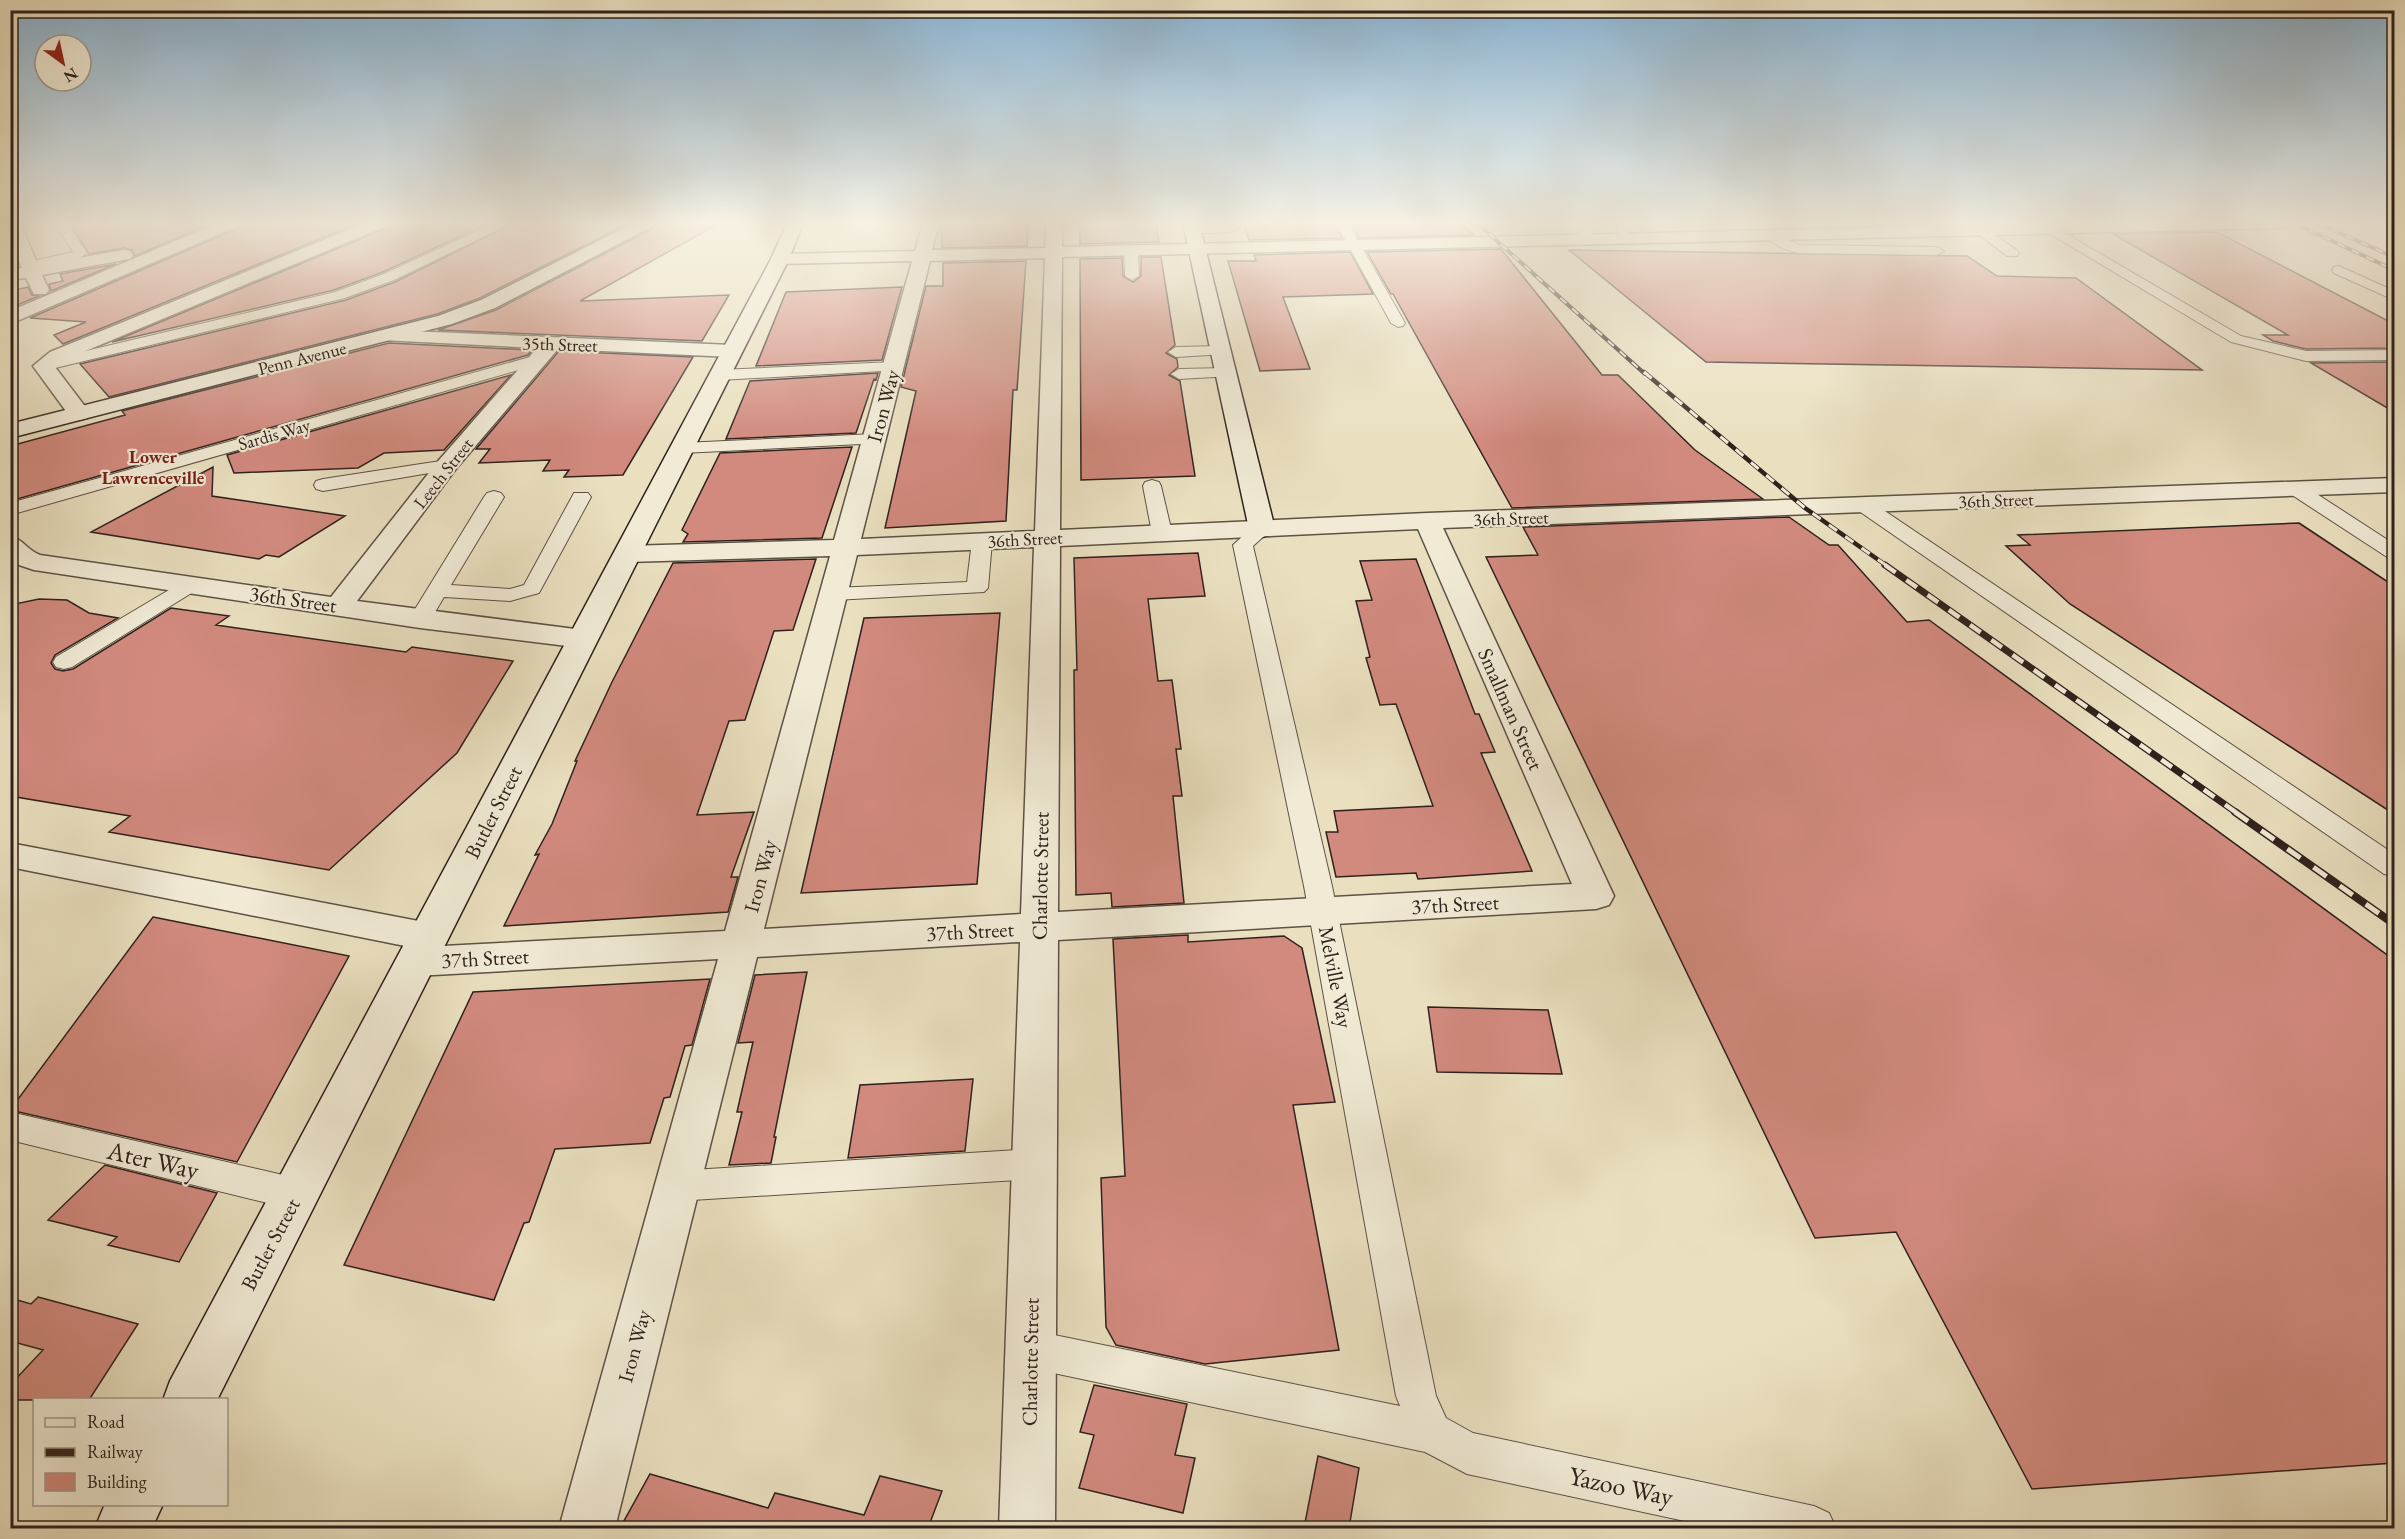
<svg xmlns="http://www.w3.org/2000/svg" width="2405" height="1539" viewBox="0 0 2405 1539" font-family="'EB Garamond',serif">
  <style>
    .building { fill: #d28a7f; stroke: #2f211c; stroke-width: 1.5 }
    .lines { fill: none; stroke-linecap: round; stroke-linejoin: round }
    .lane-casing { stroke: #5e5145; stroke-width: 2 }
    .street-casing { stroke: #5e5145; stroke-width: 3 }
    .secondary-casing { stroke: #2f211c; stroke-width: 3 }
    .lane { fill: #f1ebd6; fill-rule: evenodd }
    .street { fill: #f1ebd6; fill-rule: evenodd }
    .secondary { fill: #f1ebd6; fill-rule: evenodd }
    .rail-far3-casing { stroke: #2f211c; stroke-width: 4 }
    .rail-far2-casing { stroke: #2f211c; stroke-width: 4.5 }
    .rail-far1-casing { stroke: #2f211c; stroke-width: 7 }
    .rail-casing { stroke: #2f211c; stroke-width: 8 }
    .rail-far3 { stroke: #f1ebd6; stroke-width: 2; stroke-dasharray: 8; stroke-linecap: butt }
    .rail-far2 { stroke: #f1ebd6; stroke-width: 3; stroke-dasharray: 10; stroke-linecap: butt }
    .rail-far1 { stroke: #f1ebd6; stroke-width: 4.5; stroke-dasharray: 13; stroke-linecap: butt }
    .rail { stroke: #f1ebd6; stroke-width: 5; stroke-dasharray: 16; stroke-linecap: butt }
    .labels { text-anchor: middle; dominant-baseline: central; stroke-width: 4.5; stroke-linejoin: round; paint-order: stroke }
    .far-street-label { font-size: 18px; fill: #2f211c; stroke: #f1ebd6 }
    .far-neighbourhood-label { font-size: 18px; font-weight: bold; fill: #7a1f14; stroke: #f1ebd6 }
    .street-label { font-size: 21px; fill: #2f211c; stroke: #f1ebd6 }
    .near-street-label { font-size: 26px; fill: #2f211c; stroke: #f1ebd6 }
  </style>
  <rect width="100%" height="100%" fill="#eae0c0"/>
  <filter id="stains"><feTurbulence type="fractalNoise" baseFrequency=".00333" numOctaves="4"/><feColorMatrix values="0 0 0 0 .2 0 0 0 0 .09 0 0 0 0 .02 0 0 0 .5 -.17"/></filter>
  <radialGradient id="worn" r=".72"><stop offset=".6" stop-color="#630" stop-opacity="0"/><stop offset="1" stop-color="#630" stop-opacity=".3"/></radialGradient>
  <path class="building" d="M70,223H212L135,256L132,250L124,248L89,254Z
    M242,223H359L63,344L54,335L86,322L30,318L239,228Z
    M390,223H489L383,272L334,290L112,342L387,228Z
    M514,223H629L480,298L437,314L109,397L80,364L346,300L395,282Z
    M657,223H720L580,301L729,295L702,341L438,330L496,310L654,228Z
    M941,223H1028L1027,246L942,248Z
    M1080,223H1156L1159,242L1080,244Z
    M1243,223H1334L1342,238L1249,240Z
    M1351,223H1461L1474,235L1359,238Z
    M2217,232L2394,324V348L2306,349L2273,341L2263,335H2288L2113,234Z
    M1501,249L1602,375H1618L1695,450L1763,499L1512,508L1393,294H1391L1367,252Z
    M1569,250L1967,256L1997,276L2076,278L2202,370L1706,362Z
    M1350,252L1373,294L1283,297L1310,369L1260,371L1228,261H1256L1254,255Z
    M1141,257H1161L1175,345L1166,353L1177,359L1178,367L1169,375L1180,381L1195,476L1081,480L1080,259L1122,258L1123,276L1133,282L1141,276Z
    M1026,261L1017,390H1013L1006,521L885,528L916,391L901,387L926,286H943V263Z
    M116,264L51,291L49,284L63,281L60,274Z
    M28,287L32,295L39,296L10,308V291Z
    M902,287L882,360L756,366L786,292Z
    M389,343L532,350L528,355L10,501V446L125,415L122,411Z
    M559,351L693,357L623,475L564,477L569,470L543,471L550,460L479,463L490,449H476Z
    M2394,362V412L2311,363Z
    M878,373L876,380L874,379L856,433L726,439L750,381Z
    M511,375L444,450L384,453L358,468L234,473L227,455Z
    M852,447L822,538L683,542L688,534L682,530L720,453Z
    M213,467L212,496L345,516L279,557L266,555L259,559L91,532Z
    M1789,517L1829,545H1838L1907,622L1929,620L2394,960V1463L2032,1489L1896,1232L1815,1238L1486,557L1538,555L1523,527Z
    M2299,523L2394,586V814L2070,604L2006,546L2030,545L2018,535Z
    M1198,553L1205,596L1148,599L1158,681L1172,680L1181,749H1176L1182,796H1173L1184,903L1112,907L1111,893L1076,895L1074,670H1077L1074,558Z
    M816,559L793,630L774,631L745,720L729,721L697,815L754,812L731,877H738L728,912L504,926L539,854L535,855L552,824L577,761H575L612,682L673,563Z
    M1416,559L1475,714H1479L1495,752L1481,753L1532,871L1418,879L1416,873L1336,877L1326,832H1338L1334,811L1433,806L1396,704L1380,705L1366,658L1370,657L1356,601L1372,600L1360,561Z
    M39,599L67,600L89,613L118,618L55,655L51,663L55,669L63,671L73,669L171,608L229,616L216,625L406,652L412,647L513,661L457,753L329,870L109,832L130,816L10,796V605Z
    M1000,613L977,884L801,893L864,618Z
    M153,917L349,956L237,1162L10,1110Z
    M1188,935V942L1284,936L1302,948L1335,1102L1293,1105L1339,1350L1205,1364L1116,1345L1106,1327L1101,1178L1125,1176L1113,939Z
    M807,972L774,1137H776L771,1163L729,1165L742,1112H737L753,1042L738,1043L755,975Z
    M710,979L692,1045L685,1046L670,1097L664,1098L650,1143L555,1149L529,1222L524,1223L494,1300L344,1265L473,992Z
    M1428,1007L1548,1010L1562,1074L1437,1072Z
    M973,1079L965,1151L848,1158L860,1085Z
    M105,1165L217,1193L179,1262L108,1245L117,1237L48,1220Z
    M38,1297L138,1324L89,1400H10V1385L43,1350L10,1341V1298L31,1304Z
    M1094,1385L1187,1404L1175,1455L1195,1458L1183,1513L1079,1488L1094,1435L1080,1432Z
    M1318,1456L1359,1468L1349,1528H1304Z
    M650,1474L768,1508L775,1493L864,1515L880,1476L942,1491L928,1528H620Z"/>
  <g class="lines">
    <g class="lane-casing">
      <path id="lane" d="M55,223H67L87,253L75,261L29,270L24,269L22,266L24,263L73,252Z
        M495,223H512L394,280L345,298L43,371L35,366L43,361L335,292L384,274Z
        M1226,223H1238L1240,228C1233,234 1193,235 1186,229L1192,225Z
        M1336,223H1348L1405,323L1403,326L1398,327L1391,323Z
        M1585,223H1597L1587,243L1582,244L1576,240Z
        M1617,223H1629L1628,242H1618Z
        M2051,225L2241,336L2306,351L2394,350V360L2306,361L2231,342L2047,232L2045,229Z
        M1981,226L2017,250L2019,253L2017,256H2007L1977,233L1975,230L1977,227Z
        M1771,231L1799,245L1937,247L1944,251L1937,255L1798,253C1785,250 1774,245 1765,235Z
        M1131,247L1138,251L1139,276L1132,280L1125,276L1124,251Z
        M2339,266L2394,291V300L2334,273L2332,270L2334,267Z
        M1220,346L1228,351L1225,354L1176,357L1168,352L1176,347Z
        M537,355L545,360L543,363L10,515V503Z
        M894,362L902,367L900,370L720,380L712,375L720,370Z
        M1226,368L1234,373L1232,376L1179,379L1171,374L1179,369Z
        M875,434L881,435L884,439L881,443L682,453L676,452L673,448L676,444L682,443Z
        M447,460L453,461L456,465L453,469L323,491L316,489L314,485L316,481L323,479Z
        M1152,480L1159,482L1161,486L1172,533L1169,537H1155L1152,533L1143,486L1145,482Z
        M2296,483L2303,485L2394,544V559L2387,557L2289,493L2287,489L2289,485Z
        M494,491L501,493L504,497L451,585L510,589L524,585L574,493H588L591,497L539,593L510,601L444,597L428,624L420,626L412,624L409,619L484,497L487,493Z
        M1863,499L1870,501L2394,854V876L2384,874L1856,509L1853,505L1856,501Z
        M1262,523L1269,525L1272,529L1253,546L1332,886L1436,1396L1446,1418L1473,1433L1814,1506L1829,1513L1836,1528H1717L1467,1474L1425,1452L1030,1368L1016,1362L1010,1349L1016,1336L1030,1330L1400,1406L1396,1396L1304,886L1233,545L1255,525Z
        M982,535L989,537L992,541L988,588L984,592L834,600L826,599L823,594L826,589L834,588L967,582L972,541L975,537Z
        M191,579L198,581L202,585L198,589L72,667L64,669L56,667L53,662L56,657L184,581Z
        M10,1112L296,1178L309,1183L314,1194L309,1205L296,1210L10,1140Z
        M1034,1149L1046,1153L1051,1164L1046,1175L1034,1179L676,1201L663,1197L658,1186L663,1175L676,1171Z"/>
    </g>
    <g class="street-casing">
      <path id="street" d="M10,223H20L38,265L124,250L130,251L133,255L130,259L124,260L42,275L49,290L46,294H34L26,278L10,280V270L22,268L10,239Z
        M218,223H240L238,226L10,324V311Z
        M365,223H388L386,226L64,360L55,367L90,413L87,418L79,420L71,418L33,366L50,352Z
        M923,223H939L932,250L1045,248L1046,223H1062V247L2072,223H2291L2283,228L1062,257L1060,530L1427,513L2394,478V492L1443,528L1614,896L1609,905L1596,909L1058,940L1055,1528H999L1020,942L757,957L615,1528H559L718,959L416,976L402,972L397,962L402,952L415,948L10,867V843L429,923L442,927L448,937L443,946L725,931L830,556L627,562L618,560L614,554L618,548L627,546L834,540L912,261L780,264L774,263L771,259L774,255L780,254L915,251ZM1045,258L1035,531L861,539L930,261ZM1418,529L1572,884L1058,912L1060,546ZM1034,547L1021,914L764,929L857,555Z
        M388,330L732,345L739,347L742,351L739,355L732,357L558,349L455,470L357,601L583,630L593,633L597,639L593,645L583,648L420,628L34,570L10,562V536C23,539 27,550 40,555L331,597L439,460L537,348L381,340L378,336L381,332Z"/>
    </g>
    <g class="secondary-casing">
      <path id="secondary" d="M634,223H655L653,226L495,308L452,324L10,438V424L438,316L481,300Z
        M787,223H803L789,259L217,1400H163L170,1381L771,259Z
        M1183,223H1199L1275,529L1271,534L1262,537L1253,534L1249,529Z
        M105,1504H163L152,1528H95Z"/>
    </g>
    <use href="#lane" class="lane"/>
    <use href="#street" class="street"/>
    <use href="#secondary" class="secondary"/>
    <g class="rail-far3-casing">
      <path id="rail-far3" d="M1477,223L1645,374
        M2294,223L2394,270
        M2317,223L2394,257"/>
    </g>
    <g class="rail-far2-casing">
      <path id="rail-far2" d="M1644,372L1805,508L1887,566"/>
    </g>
    <g class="rail-far1-casing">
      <path id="rail-far1" d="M1885,565L2237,813"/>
    </g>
    <g class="rail-casing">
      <path id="rail" d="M2235,812L2394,924"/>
    </g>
    <use href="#rail-far3" class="rail-far3"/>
    <use href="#rail-far2" class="rail-far2"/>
    <use href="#rail-far1" class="rail-far1"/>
    <use href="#rail" class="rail"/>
  </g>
  <linearGradient id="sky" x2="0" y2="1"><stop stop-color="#8ab6d7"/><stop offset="0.51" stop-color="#f6f1e3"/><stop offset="1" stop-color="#f6f1e3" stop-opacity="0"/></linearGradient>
  <rect width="2405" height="439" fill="url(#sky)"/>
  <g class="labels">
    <g class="far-street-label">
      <text transform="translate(560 344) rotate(2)">35th Street</text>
      <text transform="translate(302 358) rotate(-14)">Penn Avenue</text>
      <text transform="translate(274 434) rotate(-16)">Sardis Way</text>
      <text transform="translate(443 473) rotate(-52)">Leech Street</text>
      <text transform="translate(1996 500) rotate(-2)">36th Street</text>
      <text transform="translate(1511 518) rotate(-2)">36th Street</text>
      <text transform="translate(1025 539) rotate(-3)">36th Street</text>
    </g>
    <g class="far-neighbourhood-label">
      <text x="153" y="456">Lower<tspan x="153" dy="21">Lawrenceville</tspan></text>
    </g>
    <g class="street-label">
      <text transform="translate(883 406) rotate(-75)">Iron Way</text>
      <text transform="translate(293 599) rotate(8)">36th Street</text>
      <text transform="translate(1511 709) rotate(66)">Smallman Street</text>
      <text transform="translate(493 812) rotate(-63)">Butler Street</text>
      <text transform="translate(760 876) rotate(-75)">Iron Way</text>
      <text transform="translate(1040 876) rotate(-89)">Charlotte Street</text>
      <text transform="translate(1455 904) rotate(-3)">37th Street</text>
      <text transform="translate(970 931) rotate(-3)">37th Street</text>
      <text transform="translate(485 958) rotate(-3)">37th Street</text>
      <text transform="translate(1336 977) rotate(79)">Melville Way</text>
      <text transform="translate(270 1244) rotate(-62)">Butler Street</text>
      <text transform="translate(634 1346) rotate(-75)">Iron Way</text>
      <text transform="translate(1030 1362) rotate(-89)">Charlotte Street</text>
    </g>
    <g class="near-street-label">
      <text transform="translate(153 1160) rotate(13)">Ater Way</text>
      <text transform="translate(1621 1486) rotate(12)">Yazoo Way</text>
    </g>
  </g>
  <rect width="2405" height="1539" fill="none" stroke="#eae0c0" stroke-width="36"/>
  <rect x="12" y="12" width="2381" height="1515" fill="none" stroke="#2f211c" stroke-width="3"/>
  <rect x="18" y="18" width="2369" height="1503" fill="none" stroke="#2f211c" stroke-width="1.5"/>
  <rect x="33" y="1398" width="195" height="108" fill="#f1ebd6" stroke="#a39a8c" stroke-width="1.5"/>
  <rect x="45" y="1418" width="30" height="9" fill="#f1ebd6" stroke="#a39a8c" stroke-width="1.5"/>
  <text x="87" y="1428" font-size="18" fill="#2f211c">Road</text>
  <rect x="45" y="1448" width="30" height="9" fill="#2f211c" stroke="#a39a8c" stroke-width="1.5"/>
  <text x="87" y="1458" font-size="18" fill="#2f211c">Railway</text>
  <rect x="45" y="1473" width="30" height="18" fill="#d28a7f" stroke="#a39a8c" stroke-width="1.5"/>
  <text x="87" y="1488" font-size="18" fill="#2f211c">Building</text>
  <g transform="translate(63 63) rotate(147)"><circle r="28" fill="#f1ebd6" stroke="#a39a8c" stroke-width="1.5"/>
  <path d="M0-4.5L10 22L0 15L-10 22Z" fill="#8f2418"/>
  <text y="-9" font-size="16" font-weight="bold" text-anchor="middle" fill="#2f211c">N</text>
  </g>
  <rect width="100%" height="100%" filter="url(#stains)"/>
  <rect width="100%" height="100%" fill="url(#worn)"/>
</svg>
